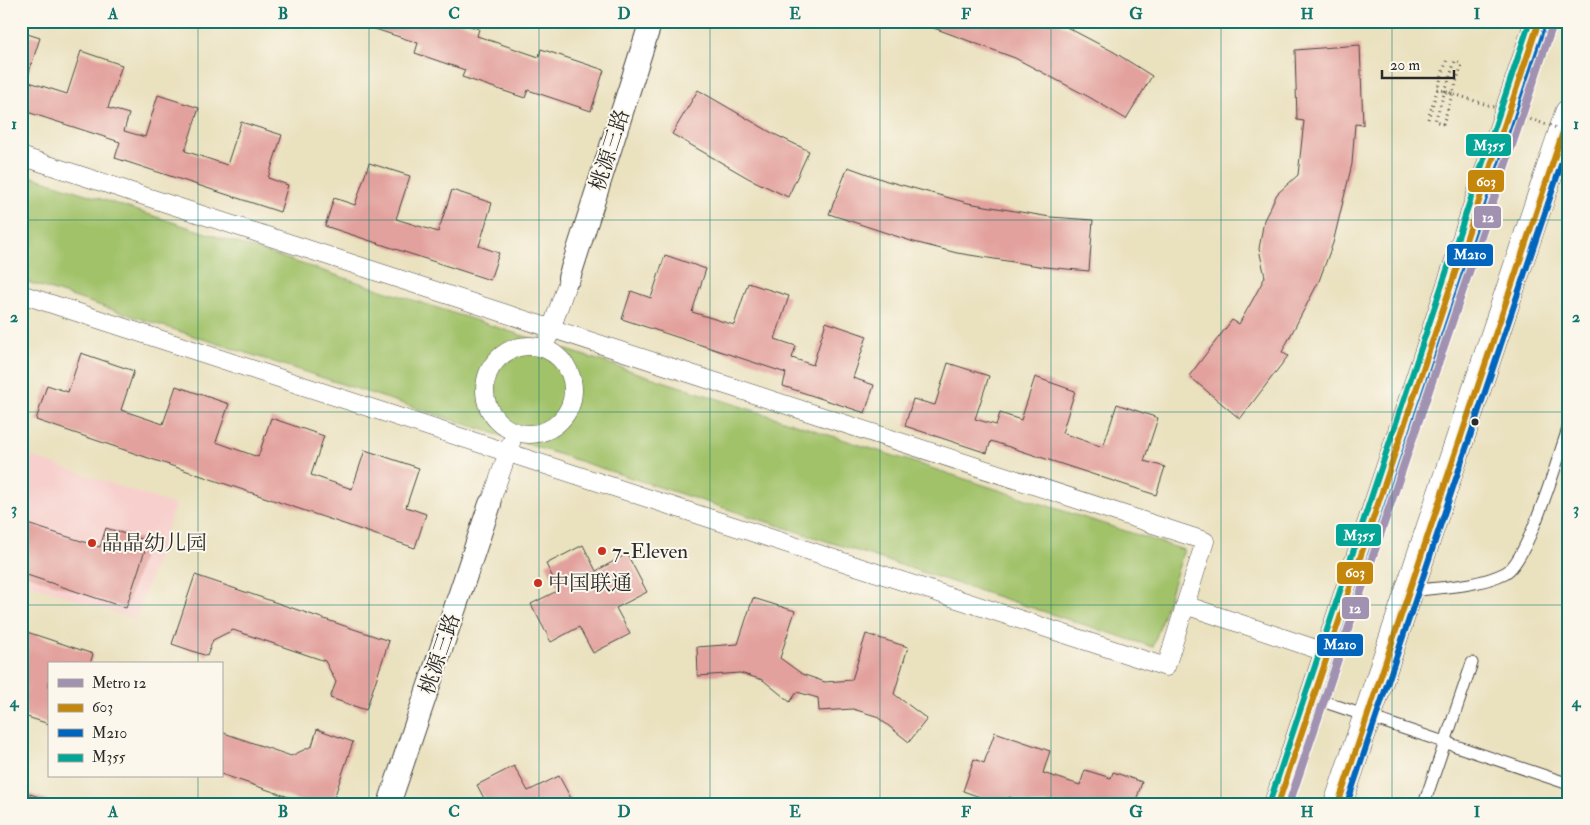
<svg xmlns="http://www.w3.org/2000/svg" width="1590" height="825" viewBox="0 0 1590 825" font-family="'IM FELL Double Pica','Noto Serif SC',serif">
  <style>
    .built { fill: #f7d0cd }
    .green { fill: #a2c26a; stroke: #66764a }
    .building { fill: #e3a19d }
    .lines { fill: none; stroke-linecap: round; stroke-linejoin: round }
    .service-casing { stroke: #484641; stroke-width: 13 }
    .pedestrian-casing { stroke: #484641; stroke-width: 19 }
    .minor-casing { stroke: #484641; stroke-width: 24 }
    .secondary-casing { stroke: #484641; stroke-width: 29 }
    .path { stroke: #484641; stroke-width: 3; stroke-dasharray: 1 4; stroke-linecap: butt }
    .service { stroke: #fff; stroke-width: 11 }
    .pedestrian { stroke: #fff; stroke-width: 18 }
    .minor { stroke: #fff; stroke-width: 22 }
    .secondary { stroke: #fff; stroke-width: 28 }
    .path-bridge { stroke: #484641; stroke-width: 3; stroke-dasharray: 1 4; stroke-linecap: butt }
    .bus-1-casing { stroke: #fbf7ec; stroke-width: 10 }
    .bus-2-casing { stroke: #fbf7ec; stroke-width: 10 }
    .bus-3-casing { stroke: #fbf7ec; stroke-width: 10 }
    .bus-1 { stroke: #c4870b; stroke-width: 6 }
    .bus-2 { stroke: #0065bd; stroke-width: 6 }
    .bus-3 { stroke: #03a696; stroke-width: 6 }
    .metro-1-casing { stroke: #fbf7ec; stroke-width: 11 }
    .metro-1 { stroke: #a192b2; stroke-width: 8 }
    .grid { fill: none; stroke: #0f766e; stroke-width: 1; stroke-opacity: 0.55 }
    .bus-dot { fill: #2b2b2b; stroke: #fbf7ec; stroke-width: 2 }
    .poi-dot { fill: #c8321e; stroke: #fbf7ec; stroke-width: 2 }
    .labels { text-anchor: middle; dominant-baseline: central; stroke-width: 4; stroke-linejoin: round; paint-order: stroke }
    .street-label { font-size: 21px; fill: #2b2b2b; stroke: #fbf7ec }
    .poi-label { font-size: 21px; fill: #2b2b2b; stroke: #fbf7ec; text-anchor: start }
    .line-badge { stroke: #fbf7ec; stroke-width: 2 }
    .badge-label { font-size: 14px; text-anchor: middle; font-weight: bold; fill: #fff }
    .neatline { fill: none; stroke: #0f766e; stroke-width: 2 }
    .grid-label { font-size: 16px; text-anchor: middle; font-weight: bold; fill: #0f766e }
  </style>
  <rect width="100%" height="100%" fill="#fbf7ec"/>
  <filter id="ink" filterUnits="userSpaceOnUse"><feTurbulence type="fractalNoise" baseFrequency=".02" numOctaves="2"/><feDisplacementMap in="SourceGraphic" scale="10" xChannelSelector="R" yChannelSelector="G"/><feConvolveMatrix kernelMatrix="1 2 1 2 8 2 1 2 1" color-interpolation-filters="sRGB"/></filter>
  <filter id="wash" filterUnits="userSpaceOnUse"><feTurbulence type="fractalNoise" baseFrequency=".0096" numOctaves="4" result="noise"/><feDisplacementMap in="SourceGraphic" scale="20" xChannelSelector="R" yChannelSelector="G"/><feGaussianBlur stdDeviation="1.12" result="paint"/><feColorMatrix in="noise" values="0 0 0 0 0 0 0 0 0 0 0 0 0 0 0 0 0 1.4 0 .05"/><feComposite in="paint" operator="in"/></filter>
  <g filter="url(#wash)">
    <rect width="100%" height="100%" fill="#eae1bf"/>
    <path class="built" d="M21,453L175,505L136,620L21,581Z"/>
    <path class="green" d="M21,173L1184,550L1153,647L21,280Z"/>
    <g id="blocks">
      <path class="building" d="M368,21H455L479,29L477,36L539,57L541,49L604,70L591,111L528,90L525,98L462,77L465,70L415,53L418,43L366,26Z
        M915,21H1055L1114,52L1152,76L1126,119L1089,97L1015,58Z
        M21,32L40,38L26,81L67,94L81,51L122,65L108,108L129,114L124,131L145,137L158,95L199,108L185,151L227,165L241,122L282,135L268,178L288,185L280,212L115,158L120,142L21,110Z
        M1360,45L1363,125L1355,124L1352,164L1333,243L1319,281L1282,352L1288,356L1240,419L1189,376L1232,320L1239,324L1252,301L1265,277L1259,249L1264,220L1277,194L1298,175L1304,121L1297,120L1295,50Z
        M698,90L772,133L809,151L788,197L748,178L672,134Z
        M369,163L410,176L396,219L438,232L452,190L492,203L479,246L499,253L490,280L325,226L334,198L355,205Z
        M848,167L887,181L968,203L1050,217L1093,220L1089,271L1045,267L957,253L914,242L829,214Z
        M665,255L706,269L692,312L734,325L748,283L789,296L775,339L796,346L792,358L813,365L826,322L867,336L853,378L874,385L865,413L783,386L786,373L622,319L631,291L651,298Z
        M81,353L134,371L121,410L163,424L176,386L229,404L216,442L258,457L271,418L324,436L311,475L352,489L365,450L419,468L406,507L426,514L415,548L36,420L47,385L68,392Z
        M948,363L989,376L975,419L996,425L1000,413L1021,420L1035,377L1075,391L1062,433L1103,447L1117,404L1158,418L1144,461L1165,467L1156,495L991,441L987,453L905,426L913,399L935,405Z
        M21,522L100,547L106,528L148,541L126,608L21,573Z
        M583,545L596,571L627,554L647,592L616,608L630,634L593,653L579,627L551,642L531,604L559,590L546,564Z
        M195,575L389,641L366,710L330,698L336,682L325,661L233,630L213,640L207,656L172,644Z
        M753,598L795,611L780,658L802,674L825,682L852,680L866,634L908,647L894,694L927,719L909,742L876,716L853,709L819,711L818,698L797,692L790,702L763,680L740,673L698,676L697,647L738,644Z
        M21,630L93,654L90,664H49V724L21,715Z
        M317,729L353,742L332,804H309L221,774V732L291,756L312,746Z
        M995,732L1050,751L1043,773L1080,785L1085,770L1111,778L1113,772L1142,782L1135,804H1029L1009,797L1007,804H1000L963,791L974,759L984,763Z
        M514,766L528,791L559,776L574,804H487L477,785Z
        M21,791L48,800L47,804H21Z"/>
    </g>
  </g>
  <g filter="url(#ink)">
    <use href="#blocks" fill-opacity="0" stroke="#484641" stroke-width="1"/>
    <g class="lines">
      <g class="service-casing">
        <path id="service" d="M1411,591C1441,587 1477,587 1505,573C1528,562 1559,454 1569,426
          M1313,698L1569,784
          M1424,804L1472,663"/>
      </g>
      <g class="pedestrian-casing">
        <path id="pedestrian" d="M21,156L1205,541L1166,667L21,294
          M548,338L569,278
          M485 390a44 44 0 1 1 88 0a44 44 0 1 1-88 0Z
          M490,504L511,443
          M1185,605L1328,653"/>
      </g>
      <g class="minor-casing">
        <path id="minor" d="M569,278L651,21
          M389,804L490,504"/>
      </g>
      <g class="secondary-casing">
        <path id="secondary" d="M1278,804L1539,21
          M1338,804L1569,113"/>
      </g>
      <path class="path" d="M1437,89L1453,94
        M1428,119L1447,59
        M1443,124L1462,64"/>
      <use href="#service" class="service"/>
      <use href="#pedestrian" class="pedestrian"/>
      <use href="#minor" class="minor"/>
      <use href="#secondary" class="secondary"/>
      <path class="path-bridge" d="M1445,91L1569,132
        M1443,124L1435,121L1455,61L1462,64"/>
      <g class="bus-1-casing">
        <path id="bus-1" d="M1278,804L1539,21
          M1338,804L1569,114"/>
      </g>
      <g class="bus-2-casing">
        <path id="bus-2" d="M1287,804L1547,24
          M1347,804L1569,141"/>
      </g>
      <g class="bus-3-casing">
        <path id="bus-3" d="M1270,801L1530,21"/>
      </g>
      <use href="#bus-1" class="bus-1"/>
      <use href="#bus-2" class="bus-2"/>
      <use href="#bus-3" class="bus-3"/>
      <g class="metro-1-casing">
        <path id="metro-1" d="M1289,804L1554,21"/>
      </g>
      <use href="#metro-1" class="metro-1"/>
    </g>
  </g>
  <path class="grid" d="M198,21V664M369,21V804M539,21V804M710,21V804M880,21V804M1051,21V804M1221,21V804M1392,21V804M21,220H1569M21,412H1569M21,605H1569M198,776V804"/>
  <circle class="bus-dot" cx="1475" cy="422" r="4.5"/>
  <g class="poi-dot">
    <circle cx="92" cy="543" r="5"/>
    <circle cx="602" cy="551" r="5"/>
    <circle cx="538" cy="583" r="5"/>
  </g>
  <g class="labels">
    <g class="street-label">
      <text transform="translate(610 150) rotate(-72)">桃源三路</text>
      <text transform="translate(440 654) rotate(-71)">桃源三路</text>
    </g>
    <g class="poi-label">
      <text x="102" y="543">晶晶幼儿园</text>
      <text x="612" y="551">7-Eleven</text>
      <text x="548" y="583">中国联通</text>
    </g>
  </g>
  <g class="line-badge">
    <rect x="1465" y="133" width="47" height="24" rx="5" fill="#03a696"/>
    <rect x="1467" y="169" width="38" height="24" rx="5" fill="#c4870b"/>
    <rect x="1473" y="205" width="29" height="24" rx="5" fill="#a192b2"/>
    <rect x="1446" y="243" width="48" height="24" rx="5" fill="#0065bd"/>
    <rect x="1335" y="523" width="47" height="24" rx="5" fill="#03a696"/>
    <rect x="1336" y="561" width="38" height="24" rx="5" fill="#c4870b"/>
    <rect x="1341" y="596" width="29" height="24" rx="5" fill="#a192b2"/>
    <rect x="1316" y="633" width="48" height="24" rx="5" fill="#0065bd"/>
  </g>
  <g class="badge-label">
    <text x="1489" y="150">M355</text>
    <text x="1486" y="186">603</text>
    <text x="1488" y="222">12</text>
    <text x="1470" y="259">M210</text>
    <text x="1359" y="540">M355</text>
    <text x="1355" y="577">603</text>
    <text x="1355" y="613">12</text>
    <text x="1340" y="649">M210</text>
  </g>
  <rect width="1590" height="825" fill="none" stroke="#fbf7ec" stroke-width="55"/>
  <rect x="48" y="662" width="175" height="115" fill="#fbf7ec" stroke="#a8a59f"/>
  <rect x="58" y="679" width="25" height="8" fill="#a192b2" stroke="#a8a59f"/>
  <text x="92" y="688" font-size="15" fill="#2b2b2b">Metro 12</text>
  <rect x="58" y="704" width="25" height="8" fill="#c4870b" stroke="#a8a59f"/>
  <text x="92" y="712" font-size="15" fill="#2b2b2b">603</text>
  <rect x="58" y="729" width="25" height="8" fill="#0065bd" stroke="#a8a59f"/>
  <text x="92" y="738" font-size="15" fill="#2b2b2b">M210</text>
  <rect x="58" y="754" width="25" height="8" fill="#03a696" stroke="#a8a59f"/>
  <text x="92" y="762" font-size="15" fill="#2b2b2b">M355</text>
  <path d="M1382 70v8h72v-8" fill="none" stroke="#2b2b2b" stroke-width="2.5"/>
  <text x="1390" y="70" font-size="15" fill="#2b2b2b" stroke="#fbf7ec" stroke-width="4" paint-order="stroke">20 m</text>
  <rect x="28" y="28" width="1534" height="770" class="neatline"/>
  <g class="grid-label">
    <text x="113" y="19">A</text>
    <text x="283" y="19">B</text>
    <text x="454" y="19">C</text>
    <text x="624" y="19">D</text>
    <text x="795" y="19">E</text>
    <text x="966" y="19">F</text>
    <text x="1136" y="19">G</text>
    <text x="1307" y="19">H</text>
    <text x="1477" y="19">I</text>
    <text x="14" y="129">1</text>
    <text x="1576" y="129">1</text>
    <text x="14" y="322">2</text>
    <text x="1576" y="322">2</text>
    <text x="14" y="514">3</text>
    <text x="1576" y="514">3</text>
    <text x="14" y="707">4</text>
    <text x="1576" y="707">4</text>
    <text x="113" y="817">A</text>
    <text x="283" y="817">B</text>
    <text x="454" y="817">C</text>
    <text x="624" y="817">D</text>
    <text x="795" y="817">E</text>
    <text x="966" y="817">F</text>
    <text x="1136" y="817">G</text>
    <text x="1307" y="817">H</text>
    <text x="1477" y="817">I</text>
  </g>
</svg>
